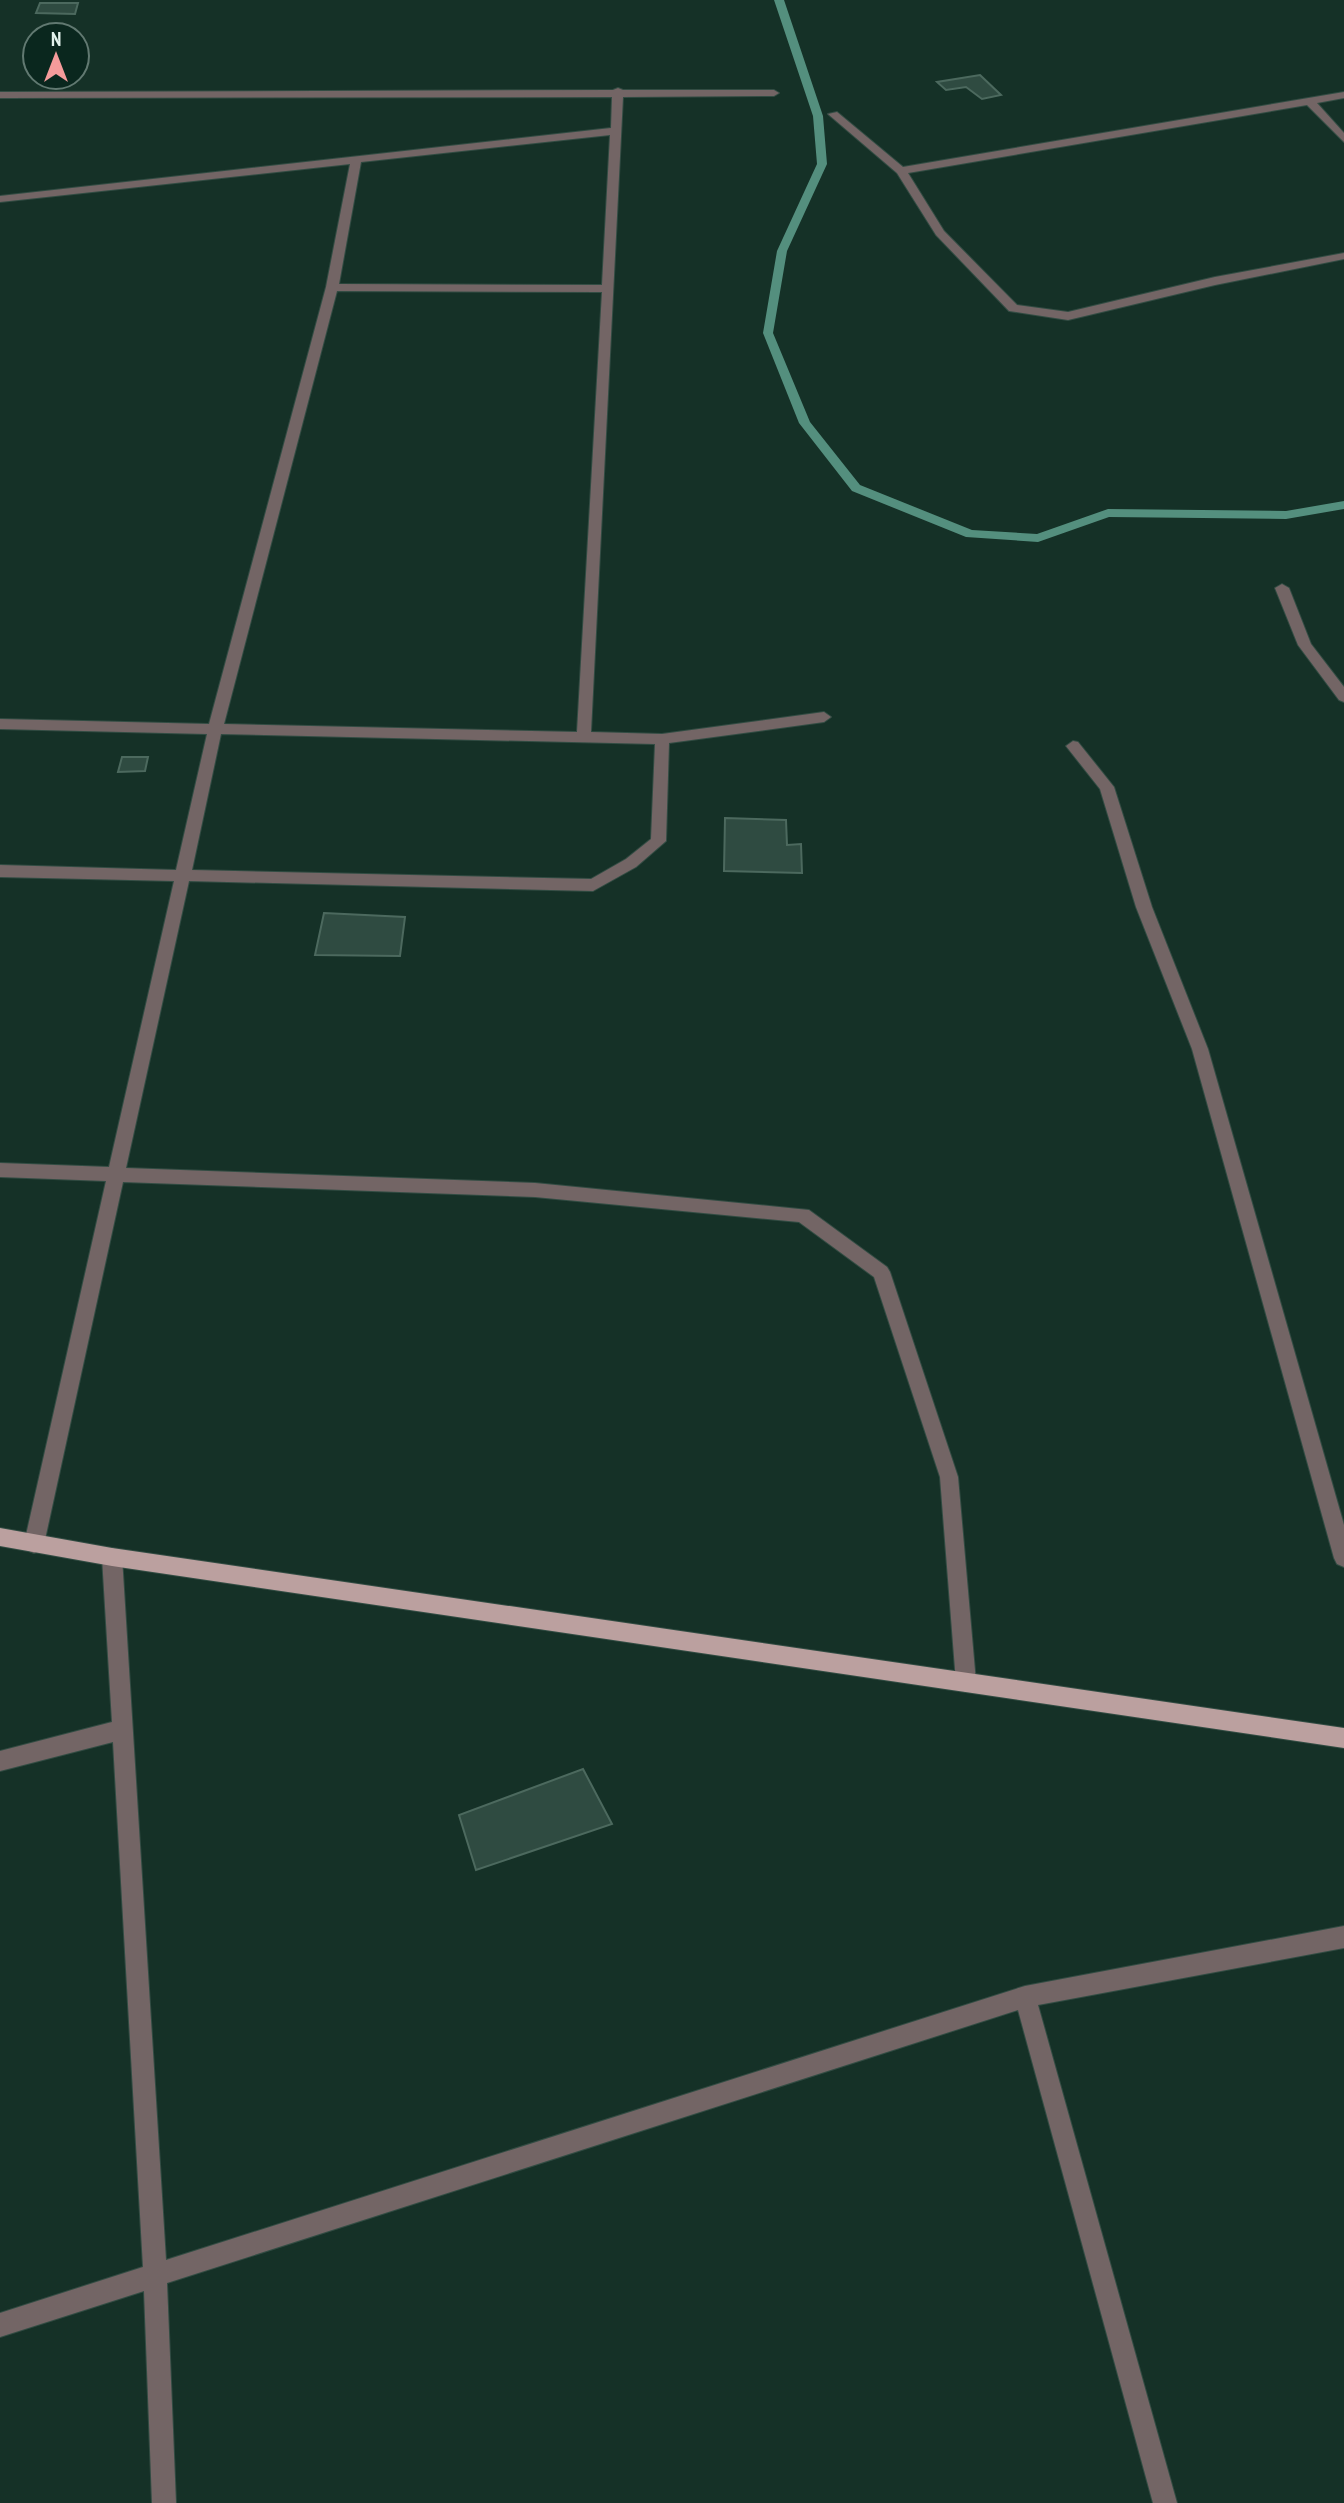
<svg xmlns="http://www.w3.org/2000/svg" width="1344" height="2503" viewBox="0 0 1344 2503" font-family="'PT Sans Narrow',sans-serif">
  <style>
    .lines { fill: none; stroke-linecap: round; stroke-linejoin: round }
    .stream { fill: #548f7e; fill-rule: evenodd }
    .building { fill: #2f4b41; stroke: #4c695e; stroke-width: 2 }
    .minor-casing { stroke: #324c43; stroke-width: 2 }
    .major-casing { stroke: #324c43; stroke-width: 2 }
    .minor { fill: #736565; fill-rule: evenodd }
    .major { fill: #bba09f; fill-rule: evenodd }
  </style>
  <rect width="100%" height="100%" fill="#153127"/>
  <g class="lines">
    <path class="stream" d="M774,0H784L823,116L827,164L787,251L773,333L810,422L860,485L972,530L1037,534L1108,509L1286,511L1344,501V509L1286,519L1109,517L1038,542L966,537L852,491L799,423L763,333L777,251L817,164L813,116Z"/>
  </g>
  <path class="building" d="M40,3H78L75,14L36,13Z
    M980,75L1001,95L982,99L966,87L946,90L937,82Z
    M122,757H148L145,771L118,772Z
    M725,818L786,820L787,845L801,844L802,873L724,871Z
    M324,913L405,917L400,956L315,955Z
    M583,1769L612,1824L476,1870L459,1815Z"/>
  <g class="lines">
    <g class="minor-casing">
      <path id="minor" d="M618,88L623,90H774L779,93L774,96L623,97L591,732L662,734L824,712L831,717L824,722L669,743L666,841L636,867L593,891L189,881L126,1168L535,1183L809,1210L887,1267L890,1272L958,1477L976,1682L973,1689L966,1692L959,1689L956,1682L940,1477L874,1277L799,1222L535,1197L123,1182L44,1544L41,1550L34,1553L27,1550L24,1544L106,1181L0,1177V1163L109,1167L174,881L0,877V865L176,870L207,734L0,729V719L209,724L326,287L350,164L0,202V196L611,128L612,97L0,98V92L613,90ZM610,135L602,285L339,284L361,162ZM337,291L602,292L577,732L224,724ZM221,734L655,744L651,839L626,859L591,879L192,870Z
        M1344,92V98L1317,103L1344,133V142L1307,105L908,173L944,231L1017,305L1068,312L1215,277L1344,253V259L1215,285L1068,320L1009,311L936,235L897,173L828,114L837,112L903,167Z
        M1282,584L1289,588L1311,644L1344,687V702L1339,700L1298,645L1275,588Z
        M1073,741L1078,742L1114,787L1152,907L1208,1049L1344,1525V1567L1337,1564L1334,1558L1192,1049L1136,907L1100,789L1066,746Z
        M112,1548L119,1551L122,1557L166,2260L1025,1986L1344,1926V1948L1038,2005L1177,2503H1153L1018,2010L167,2283L176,2503H152L144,2291L0,2337V2313L143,2267L113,1742L0,1771V1751L112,1722L102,1557L105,1551Z"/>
    </g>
    <g class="major-casing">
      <path id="major" d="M0,1528L112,1548L1344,1728V1748L112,1566L0,1546Z"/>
    </g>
    <use href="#minor" class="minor"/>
    <use href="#major" class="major"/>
  </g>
  <g transform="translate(56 56)"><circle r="33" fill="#0a271e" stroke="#617971" stroke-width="2"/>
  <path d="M0-5L12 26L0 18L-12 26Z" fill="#f59b9b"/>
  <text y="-10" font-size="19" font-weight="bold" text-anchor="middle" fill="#e3f3ed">N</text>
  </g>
</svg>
